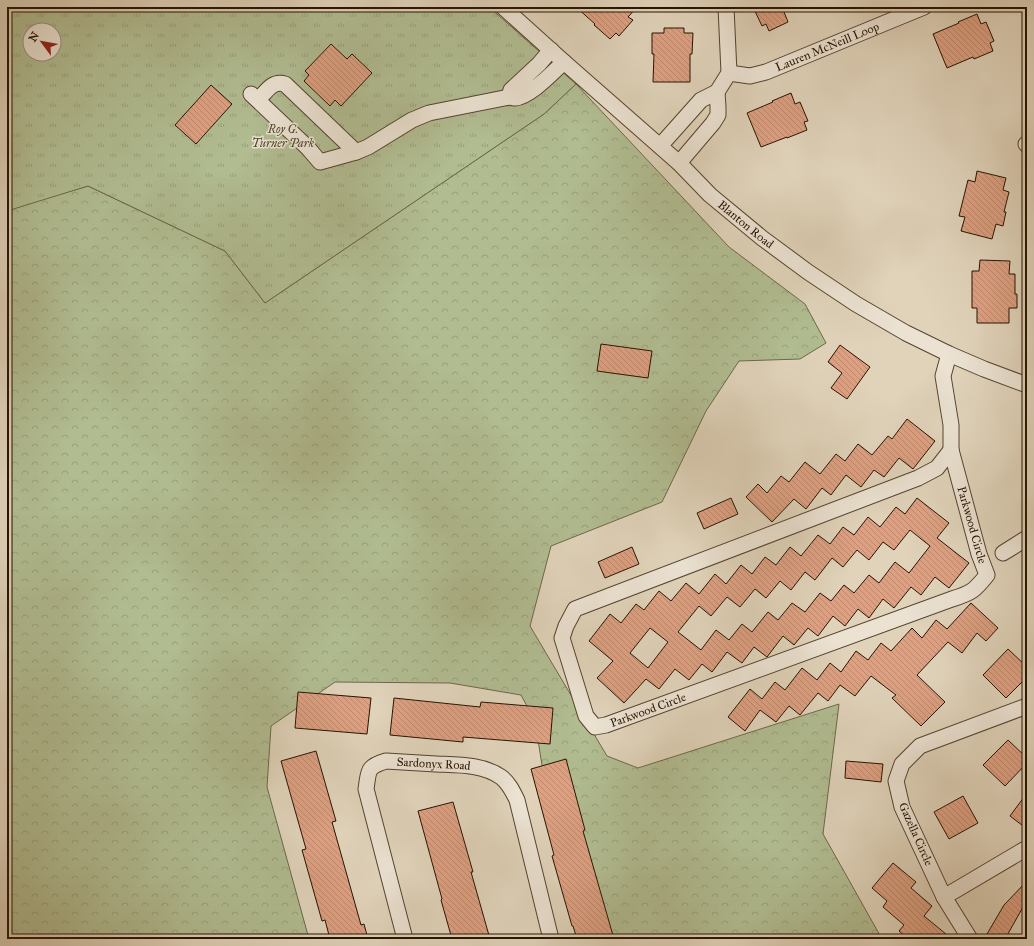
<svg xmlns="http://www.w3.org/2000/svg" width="1034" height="946" viewBox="0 0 1034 946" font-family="'IM FELL Great Primer',serif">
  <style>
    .forest { fill: url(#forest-crowns); stroke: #6c6849 }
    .park { fill: url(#park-tufts); stroke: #6c6849; fill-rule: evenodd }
    .building { fill: url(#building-back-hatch); stroke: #271301; fill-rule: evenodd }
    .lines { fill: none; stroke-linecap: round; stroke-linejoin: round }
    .minor-casing { stroke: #55432f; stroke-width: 17 }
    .minor { stroke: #ebe2d2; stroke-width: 15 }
    .labels { text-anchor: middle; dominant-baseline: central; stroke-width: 3; stroke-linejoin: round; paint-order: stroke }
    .street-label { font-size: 12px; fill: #271301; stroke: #ebe2d2 }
    .park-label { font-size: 12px; font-style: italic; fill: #50462c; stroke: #ebe2d2 }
  </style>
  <defs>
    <pattern id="forest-crowns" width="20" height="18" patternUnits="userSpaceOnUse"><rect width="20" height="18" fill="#b1bc91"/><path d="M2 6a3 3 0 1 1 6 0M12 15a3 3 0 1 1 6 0" fill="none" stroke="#98a17b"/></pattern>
    <pattern id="park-tufts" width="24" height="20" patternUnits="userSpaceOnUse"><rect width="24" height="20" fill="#b1bc91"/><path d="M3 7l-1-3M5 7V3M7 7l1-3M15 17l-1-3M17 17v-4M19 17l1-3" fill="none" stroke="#98a17b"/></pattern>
    <pattern id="building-back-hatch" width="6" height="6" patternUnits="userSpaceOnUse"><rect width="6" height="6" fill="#dea081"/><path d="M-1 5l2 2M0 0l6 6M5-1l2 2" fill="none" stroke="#be896e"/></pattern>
  </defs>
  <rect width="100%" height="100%" fill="#e0d3ba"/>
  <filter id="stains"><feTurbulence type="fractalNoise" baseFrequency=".005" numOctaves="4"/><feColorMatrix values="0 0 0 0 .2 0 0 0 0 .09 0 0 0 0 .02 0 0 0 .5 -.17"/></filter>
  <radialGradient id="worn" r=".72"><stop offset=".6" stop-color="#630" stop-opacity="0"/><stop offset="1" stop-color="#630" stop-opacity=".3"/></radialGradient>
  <path class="forest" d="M576,84L729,247L805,304L826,343L800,359L739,361L706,411L662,502L551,546L530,626L607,756L638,768L839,704L823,834L882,939H591L548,803L535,721L521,695L450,683L335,682L271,726L267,787L309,939H7V209L88,186L225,251L265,303L544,114Z"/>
  <path class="park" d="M7,7H489L576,84L544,114L265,303L225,251L88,186L7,211ZM30,30H54V54H30Z"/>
  <path class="building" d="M576,7H637L628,17L633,20L619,36L616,33L610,39L594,25L595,24Z
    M753,7H782L788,22L769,31L766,24L762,26Z
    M977,14L981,24L986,22L994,41L990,43L993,51L974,59L973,57L947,68L933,34L959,23L958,22Z
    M664,28H684V33H693L692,54H690V82H653L654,54H652V33H664Z
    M331,44L347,59L352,54L372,73L341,106L335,100L330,106L304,81L309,75L305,71Z
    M211,85L232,104L196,144L175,125Z
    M791,93L795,104L800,102L808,121L804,122L807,130L787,138V137L761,147L747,113L773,102L772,101Z
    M977,171L1006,178L1003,190L1009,192L1004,212H1006L1003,226L996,224L992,239L961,231L965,217L959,216L968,180L975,182Z
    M980,260L1010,261L1009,274H1015V294H1017V308H1009V323H977V308H972V271H979Z
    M601,344L652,351L648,378L597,371Z
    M840,345L870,367L847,399L831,388L842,373L828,362Z
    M907,419L935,441L913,469L899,458L884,477L874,470L861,487L846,475L831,495L822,488L806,509L794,499L772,522L746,497L758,484L767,493L781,476L789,482L805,462L820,474L836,454L845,461L858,444L872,455L888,436L892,439Z
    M731,498L738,514L704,529L697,513Z
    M917,498L949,523L937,538L969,563L949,588L935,577L921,595L911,587L894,608L883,599L869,618L858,609L845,626L833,616L818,636L808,628L794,645L783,636L767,657L754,647L742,663L727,652L712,672L702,664L689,680L675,669L659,689L646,679L624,703L597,678L613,661L589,641L610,614L621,623L636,604L644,610L659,591L671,601L686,583L699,594L715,574L726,584L741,565L752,574L765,557L776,565L790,547L801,556L818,535L830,544L843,527L854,535L868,517L880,527L896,507L905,514ZM910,530L930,546L909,573L895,562L879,583L869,575L854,593L844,585L831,601L820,593L805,612L792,603L778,620L768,612L752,632L742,624L729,640L716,630L701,650L678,632L699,606L711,616L727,597L740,607L755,589L766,598L780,581L791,590L805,572L815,580L832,558L843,567L857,550L869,560L883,542L894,550ZM650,628L668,642L648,668L630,653Z
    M632,547L639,564L605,578L598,562Z
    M971,603L998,628L986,641L977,633L962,653L948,642L917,675L945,702L921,726L892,698L896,695L871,676L855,696L840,685L828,701L818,693L800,715L789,706L776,722L760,710L745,731L728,717L750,689L762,699L775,682L785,690L802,668L817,680L830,663L841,672L856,651L868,660L881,643L891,651L912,628L922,638L936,620L947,629Z
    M1008,649L1027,667V677L1006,698L983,675Z
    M298,692L371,698L367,734L295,728Z
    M394,698L480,707L481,702L553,708L550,744L463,737V742L390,735Z
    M1008,740L1027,758V763L1005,786L983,765Z
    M316,751L336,821L332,822L361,925L364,924L368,939H330L325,920L322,921L302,850L306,849L281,761Z
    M566,759L585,830L583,831L614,939H577L573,926H572L552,856L554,855L531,769Z
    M846,761L883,764L881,782L845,778Z
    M1027,793V829L1010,816Z
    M963,796L978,823L949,839L934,812Z
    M453,802L473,872H471L490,939H452L441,900L442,899L418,811Z
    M893,863L916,882L911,888L932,906L924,916L952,939H908L899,931L904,925L883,907L887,901L872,888Z
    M1027,881V900L1005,939H996L987,934L1004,905Z"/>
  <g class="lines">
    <g class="minor-casing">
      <g id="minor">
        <path id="s1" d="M503,7L564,62L679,163L710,195L762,238L808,272L856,304L906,333L949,354L984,369L1027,385"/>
        <path d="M551,50L539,64L511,90L509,97C511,97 514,98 515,98C530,97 553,72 564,62"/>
        <path id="s2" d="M729,73L750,76L766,72L924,7"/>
        <path d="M251,94L308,148L320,162L356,152L368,147L412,120L429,113L509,97"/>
        <path d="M258,100C266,92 272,80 285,84L356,152"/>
        <path d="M1026,144L1027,145"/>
        <path d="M660,146L701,100L717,92L729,73L726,7"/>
        <path d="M679,163L713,123L718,115V107L717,92"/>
        <path d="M949,354L943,376L951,425V450"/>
        <path d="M951,450L979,554L987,575C975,590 972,593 952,599L606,725L595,727L586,716L562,638L566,626L575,609L918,478L937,468Z"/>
        <path d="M1003,553L1027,538"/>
        <path d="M944,897L1027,848"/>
        <path id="s3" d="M405,939L366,789C369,771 366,767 386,761C403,762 419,763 436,764C458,765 482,764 501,777C509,783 513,792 517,800L551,939"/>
        <path d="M970,939L944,897L902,807L896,781L902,764L920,746L1027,706"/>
      </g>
    </g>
    <use href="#minor" class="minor"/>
  </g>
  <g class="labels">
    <g class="street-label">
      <text stroke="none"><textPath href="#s2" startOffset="104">Lauren McNeill Loop</textPath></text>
      <text stroke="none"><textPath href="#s1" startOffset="326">Blanton Road</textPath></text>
      <text transform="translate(972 525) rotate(74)">Parkwood Circle</text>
      <text transform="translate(648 710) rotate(-20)">Parkwood Circle</text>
      <text stroke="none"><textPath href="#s3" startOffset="241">Sardonyx Road</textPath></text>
      <text transform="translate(916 834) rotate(66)">Gazella Circle</text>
    </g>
    <g class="park-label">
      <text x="283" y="129">Roy G.<tspan x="283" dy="14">Turner Park</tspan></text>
    </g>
  </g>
  <rect width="1034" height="946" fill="none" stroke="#e0d3ba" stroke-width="24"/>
  <rect x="8" y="8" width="1018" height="930" fill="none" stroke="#271301" stroke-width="2"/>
  <rect x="12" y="12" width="1010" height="922" fill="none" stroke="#271301"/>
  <g transform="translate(42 42) rotate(302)"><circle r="19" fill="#ebe2d2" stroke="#9d8f7e"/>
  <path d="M0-3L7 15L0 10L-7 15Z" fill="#8f2418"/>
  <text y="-6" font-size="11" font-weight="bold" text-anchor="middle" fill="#271301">N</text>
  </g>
  <rect width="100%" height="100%" filter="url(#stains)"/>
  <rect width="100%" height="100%" fill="url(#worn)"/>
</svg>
